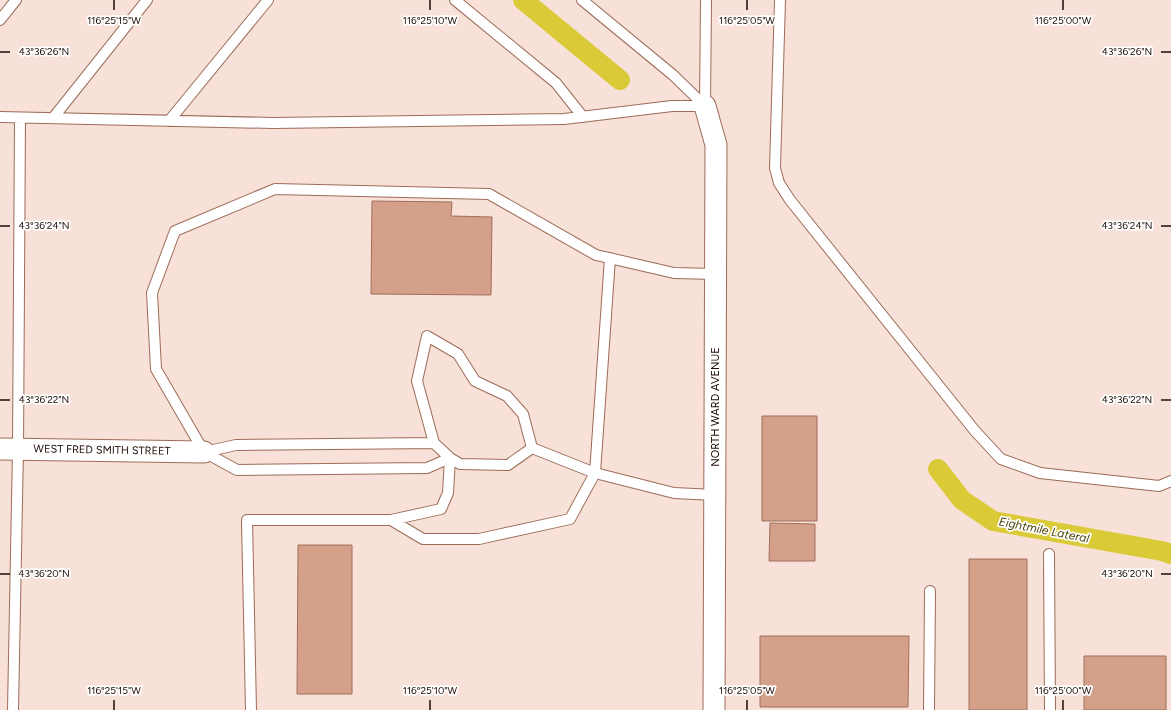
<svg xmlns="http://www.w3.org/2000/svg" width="1171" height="710" viewBox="0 0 1171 710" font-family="Figtree,sans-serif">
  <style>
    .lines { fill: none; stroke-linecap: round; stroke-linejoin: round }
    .canal { stroke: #daca37; stroke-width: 20 }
    .building { fill: #d4a08a; stroke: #a06f5b }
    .service-casing { stroke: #9c6c58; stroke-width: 12 }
    .minor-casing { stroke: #9c6c58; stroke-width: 23 }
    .service { stroke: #fff; stroke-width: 10 }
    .minor { stroke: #fff; stroke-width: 21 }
    .ticks { fill: none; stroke: #1d0b05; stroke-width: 1.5 }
    .labels { text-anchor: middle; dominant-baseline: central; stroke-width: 3.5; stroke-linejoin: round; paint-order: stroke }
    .street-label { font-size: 11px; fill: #1d0b05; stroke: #fff }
    .water-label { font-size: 12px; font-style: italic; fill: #4a4409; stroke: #fff }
    .ticks-label { font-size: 10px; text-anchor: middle; fill: #1d0b05; stroke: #fff; stroke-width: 3.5; stroke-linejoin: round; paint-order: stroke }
  </style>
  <rect width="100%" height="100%" fill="#f8e1d8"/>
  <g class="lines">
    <path class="canal" d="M523,0L620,80
      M938,469L962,500L993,521L1162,551L1171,554"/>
  </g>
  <path class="building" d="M372,201L452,202L451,216L492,217L491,295L371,294Z
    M762,416H817V521H762Z
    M770,523L815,524V561H769Z
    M298,545H352V694H297Z
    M969,559H1027V710H969Z
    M760,636H909L908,707H760Z
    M1084,656H1166V710H1084Z"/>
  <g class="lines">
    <g class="service-casing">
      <path id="service" d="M455,0L556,83L583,117
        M582,0L673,75L705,106
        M780,0L775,168L779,183L790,200L975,431L1001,459L1040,473L1159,486L1171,481
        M0,20L16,0
        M705,106L706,0
        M0,117L273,123L564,119L672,106H705
        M53,118L147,0
        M169,121L268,0
        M610,258L595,473L532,448L508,465L460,464L450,458L427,468L237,470L204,452L156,369L152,293L175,231L275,189L489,194L596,255L674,273L715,274
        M204,452L236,445L434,443
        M391,520L441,509L448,493L450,458L434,443L417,381L427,336L458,354L475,381L507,396L523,414L532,448
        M1049,554L1050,710
        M13,710L18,449L20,118
        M251,710L247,520H391L423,539H479L570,519L595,473L674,493L715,495
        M929,710L930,591"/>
    </g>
    <g class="minor-casing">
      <path id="minor" d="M705,106L716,145L714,710
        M0,449L204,452"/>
    </g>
    <use href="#service" class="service"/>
    <use href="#minor" class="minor"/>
  </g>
  <path class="ticks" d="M114,0V10M430,0V10M747,0V10M1063,0V10M0,52H10M1161,52H1171M0,226H10M1161,226H1171M0,400H10M1161,400H1171M0,574H10M1161,574H1171M114,700V710M430,700V710M747,700V710M1063,700V710"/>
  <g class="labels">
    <g class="street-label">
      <text transform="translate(715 407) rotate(-90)">NORTH WARD AVENUE</text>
      <text transform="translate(102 450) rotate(1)">WEST FRED SMITH STREET</text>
    </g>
    <g class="water-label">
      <text transform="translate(1044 530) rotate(11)">Eightmile Lateral</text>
    </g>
  </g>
  <g class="ticks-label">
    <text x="114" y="24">116°25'15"W</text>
    <text x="430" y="24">116°25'10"W</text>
    <text x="747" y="24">116°25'05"W</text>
    <text x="1063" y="24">116°25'00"W</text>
    <text x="44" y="55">43°36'26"N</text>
    <text x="1127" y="55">43°36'26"N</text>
    <text x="44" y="229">43°36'24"N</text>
    <text x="1127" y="229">43°36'24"N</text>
    <text x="44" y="403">43°36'22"N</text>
    <text x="1127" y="403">43°36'22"N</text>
    <text x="44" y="577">43°36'20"N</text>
    <text x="1127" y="577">43°36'20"N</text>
    <text x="114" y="694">116°25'15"W</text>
    <text x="430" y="694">116°25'10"W</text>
    <text x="747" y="694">116°25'05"W</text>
    <text x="1063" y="694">116°25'00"W</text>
  </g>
</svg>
